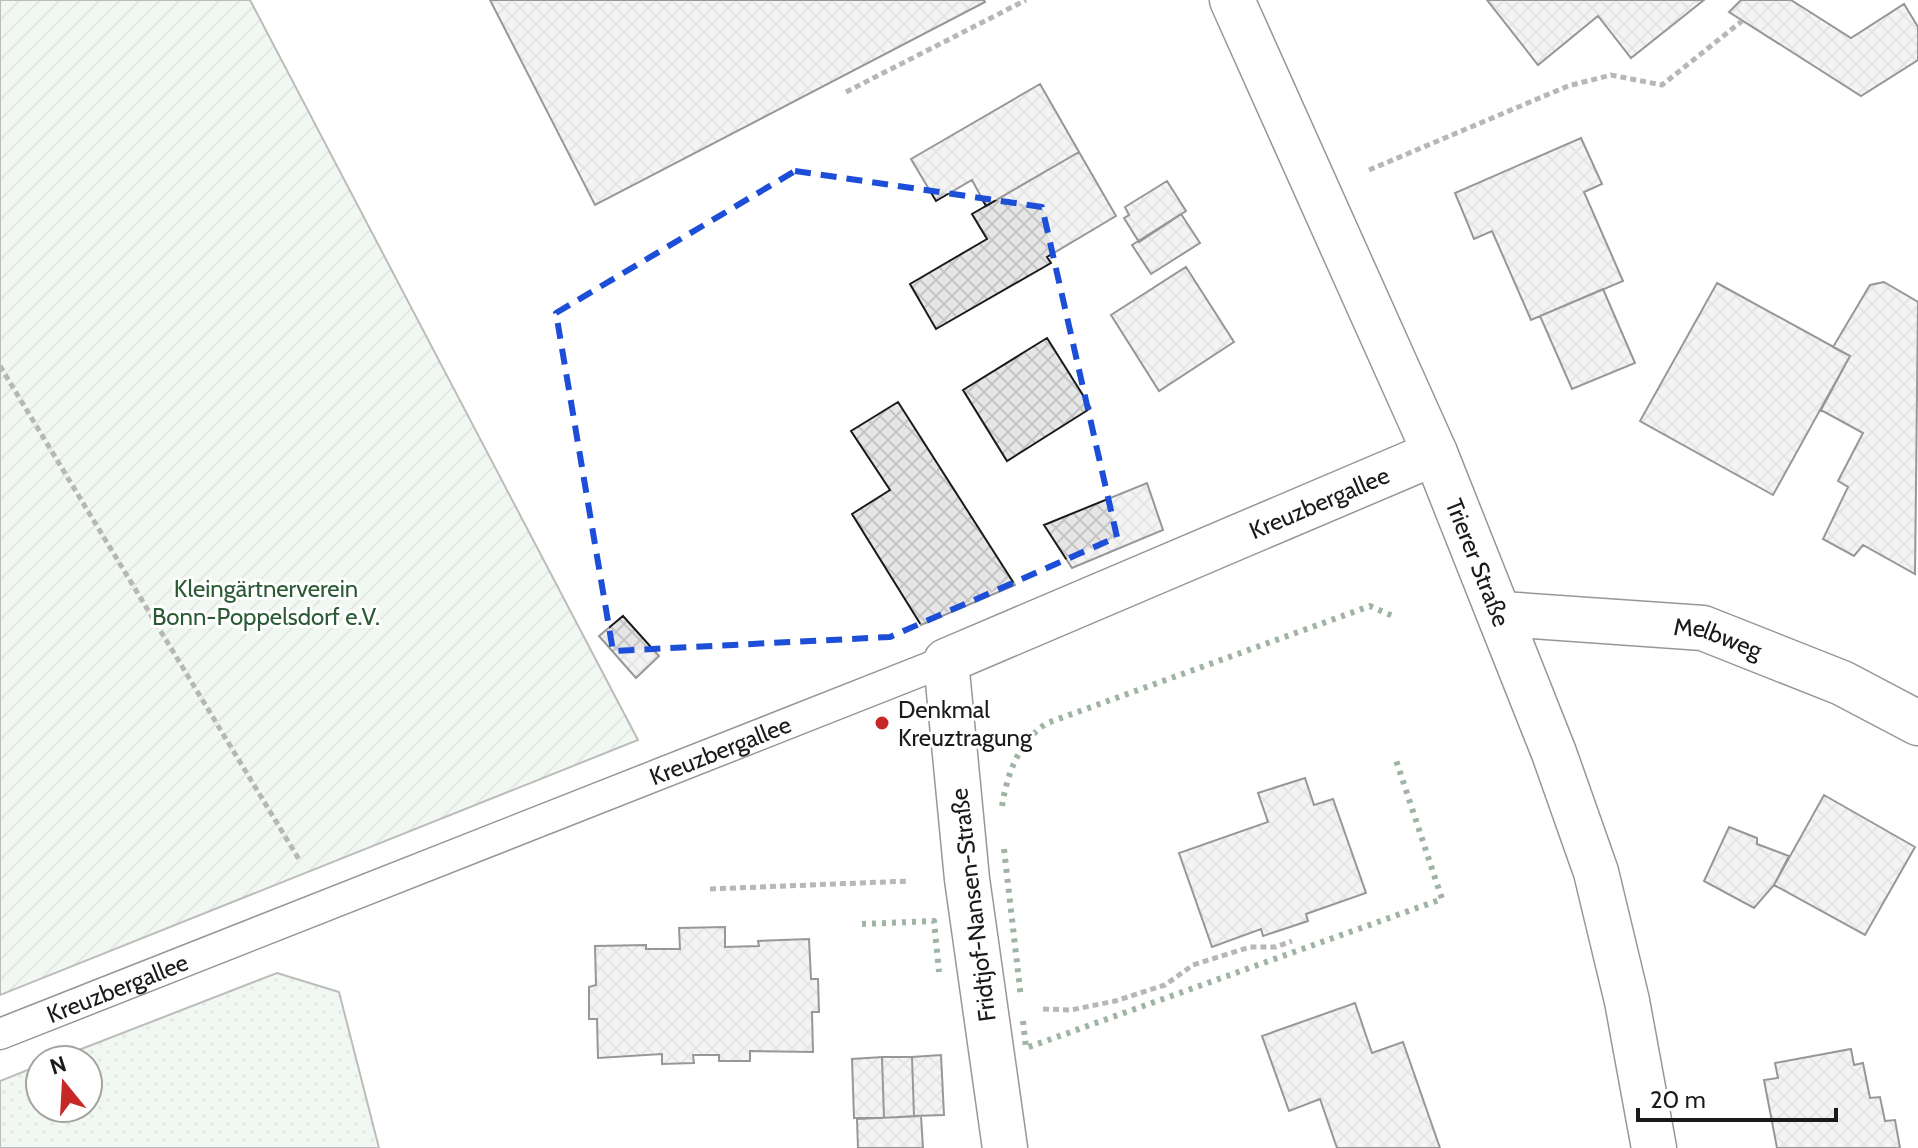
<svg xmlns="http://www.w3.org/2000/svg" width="1918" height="1148" viewBox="0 0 1918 1148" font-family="Cabin,sans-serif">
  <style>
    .grass { fill: url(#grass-dots); stroke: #6a6a6a; stroke-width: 2 }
    .garden { fill: url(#garden-furrows); stroke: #6a6a6a; stroke-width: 2 }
    .building { fill: url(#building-cross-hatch); stroke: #1a1a1a; stroke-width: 2 }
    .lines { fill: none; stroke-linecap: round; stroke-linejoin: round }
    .service-casing { stroke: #1a1a1a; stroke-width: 33 }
    .minor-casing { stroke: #1a1a1a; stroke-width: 47 }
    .tertiary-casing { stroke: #1a1a1a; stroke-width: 47 }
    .path { stroke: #5f5f5f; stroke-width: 5; stroke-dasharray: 6 4; stroke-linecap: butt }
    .service { stroke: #fff; stroke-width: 30 }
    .minor { stroke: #fff; stroke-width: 44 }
    .tertiary { stroke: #fff; stroke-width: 44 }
    .hedge { stroke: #2b5a34; stroke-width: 6; stroke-dasharray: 4 6; stroke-linecap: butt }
    .marked { fill: none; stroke: #1d4ed8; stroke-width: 6; stroke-dasharray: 16 10; stroke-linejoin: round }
    .poi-dot { fill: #c62828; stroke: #fff; stroke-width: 3 }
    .labels { text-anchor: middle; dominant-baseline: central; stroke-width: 6; stroke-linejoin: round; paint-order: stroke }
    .street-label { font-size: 24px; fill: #1a1a1a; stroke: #fff }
    .park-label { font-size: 24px; fill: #2b5a34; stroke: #fff }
    .poi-label { font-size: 24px; fill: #1a1a1a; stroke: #fff; text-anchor: start }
  </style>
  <defs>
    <pattern id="grass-dots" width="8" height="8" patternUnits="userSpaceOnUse" patternTransform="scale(2)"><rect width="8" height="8" fill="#e0efe3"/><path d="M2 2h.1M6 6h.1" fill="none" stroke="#c0ccc2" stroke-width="1.8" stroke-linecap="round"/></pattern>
    <pattern id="garden-furrows" width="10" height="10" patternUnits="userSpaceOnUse" patternTransform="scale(2)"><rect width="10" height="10" fill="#e0efe3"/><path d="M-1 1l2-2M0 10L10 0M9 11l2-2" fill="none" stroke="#c0ccc2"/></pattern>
    <pattern id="building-cross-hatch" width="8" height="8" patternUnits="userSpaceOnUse" patternTransform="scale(2)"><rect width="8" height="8" fill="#e6e6e6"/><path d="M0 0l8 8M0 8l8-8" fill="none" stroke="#c5c5c5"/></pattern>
  </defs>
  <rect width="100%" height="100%" fill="#fff"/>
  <path class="grass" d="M277,973L339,992L379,1148H0V1081L40,1065V1108H88V1060H53Z"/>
  <path class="garden" d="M0,0H250L638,740L0,995Z"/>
  <path class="building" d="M490,0H984L985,2L595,205Z
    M1487,0H1704L1631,58L1598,16L1538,65Z
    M1741,0H1791L1851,38L1904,4L1918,27V60L1861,96L1729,12Z
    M1040,84L1079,152L986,206L972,180L936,201L911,159Z
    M1581,138L1602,184L1584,192L1623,281L1531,320L1492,231L1474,239L1455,193Z
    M1079,152L1116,216L1047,257L1051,263L936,329L910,284L987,239L972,214Z
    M1167,181L1186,211L1139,242L1124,218L1129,215L1125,207Z
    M1181,214L1200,243L1151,274L1132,245Z
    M1186,267L1234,342L1159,391L1111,315Z
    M1884,282L1918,302L1915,574L1863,545L1854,556L1823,539L1848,487L1838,481L1863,433L1821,410L1850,356L1833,347L1870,285Z
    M1717,283L1850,356L1773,495L1640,421Z
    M1603,289L1635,363L1572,389L1540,316Z
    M1047,338L1091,408L1007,461L963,390Z
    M898,402L1015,585L921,625L852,514L890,490L851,431Z
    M1147,483L1163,530L1072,568L1044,525Z
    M623,616L659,656L636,678L599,636Z
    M1305,778L1314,805L1333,799L1366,893L1306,914L1308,921L1263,936L1261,929L1212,947L1179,853L1268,822L1258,793Z
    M1824,795L1915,847L1865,935L1774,885Z
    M1729,827L1757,838V844L1789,856L1774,885L1754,908L1704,881Z
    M725,927V947L759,946L758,941L809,939L811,979H818L819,1012H812L813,1052L750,1051V1061H719V1055H693L694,1063L662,1064V1054L598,1058L597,1019H589V987L596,985L595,946L646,945V949H680L679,928Z
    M1355,1003L1372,1053L1403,1042L1440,1148H1337L1320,1099L1289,1111L1262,1036Z
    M1851,1049L1854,1065L1863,1063L1870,1098L1880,1097L1885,1121L1895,1120L1900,1148H1777L1764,1080L1778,1078L1775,1063Z
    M941,1055L944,1115L914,1116L912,1057Z
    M882,1057L884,1118H854L852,1059Z
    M882,1057H912L914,1116L884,1118Z
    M921,1116L923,1148H858L857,1119Z"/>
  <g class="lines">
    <g class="service-casing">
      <g id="service">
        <path id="s1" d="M0,1034L946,661"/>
      </g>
    </g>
    <g class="minor-casing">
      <g id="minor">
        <path id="s2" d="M1502,614L1703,628L1842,683L1918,723"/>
        <path id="s3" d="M1005,1148L967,879L946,661L1435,453"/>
      </g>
    </g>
    <g class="tertiary-casing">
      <g id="tertiary">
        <path id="s4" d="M1232,0L1435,453L1554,753L1596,872L1627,1001L1654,1148"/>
      </g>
    </g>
    <path class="path" d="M846,92L1026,0
      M1369,170L1568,86L1611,75L1662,85L1742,21
      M0,366L300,861
      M710,889L910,881
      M1043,1009L1071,1010L1115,1001L1165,985L1193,965L1250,947H1276L1292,941"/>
    <use href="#service" class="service"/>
    <use href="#minor" class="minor"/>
    <use href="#tertiary" class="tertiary"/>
    <path class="hedge" d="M1002,806C1007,774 1019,741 1047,723L1370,606L1395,617
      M1004,849L1021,998
      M862,924L934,921L939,972
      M1023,1021L1026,1048L1442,899L1396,760"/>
  </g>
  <path d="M0 0H1918V1148H0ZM795,171L1042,207L1117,537L890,637L613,651L556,313Z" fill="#fff" fill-opacity=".55" fill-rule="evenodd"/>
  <path class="marked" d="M795,171L1042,207L1117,537L890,637L613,651L556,313Z"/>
  <circle class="poi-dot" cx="882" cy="723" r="8"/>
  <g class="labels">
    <g class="street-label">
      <text stroke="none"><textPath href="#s3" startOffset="896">Kreuzbergallee</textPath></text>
      <text stroke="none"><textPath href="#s4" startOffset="614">Trierer Straße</textPath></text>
      <text stroke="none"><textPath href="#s2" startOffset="218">Melbweg</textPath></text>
      <text stroke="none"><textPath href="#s1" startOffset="774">Kreuzbergallee</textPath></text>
      <text transform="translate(973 905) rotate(-97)">Fridtjof-Nansen-Straße</text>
      <text stroke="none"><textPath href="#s1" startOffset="126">Kreuzbergallee</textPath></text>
    </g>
    <g class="park-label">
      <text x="266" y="588">Kleingärtnerverein<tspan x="266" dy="28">Bonn-Poppelsdorf e.V.</tspan></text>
    </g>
    <g class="poi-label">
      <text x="898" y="709">Denkmal<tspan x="898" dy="28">Kreuztragung</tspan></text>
    </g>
  </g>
  <g transform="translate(64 1084) rotate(342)"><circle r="38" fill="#ffffff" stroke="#a3a3a3" stroke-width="2"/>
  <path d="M0-6L14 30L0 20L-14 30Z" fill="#c62828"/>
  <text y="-12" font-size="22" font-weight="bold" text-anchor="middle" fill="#1a1a1a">N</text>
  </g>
  <path d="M1638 1108v12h198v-12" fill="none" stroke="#1a1a1a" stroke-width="4"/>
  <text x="1650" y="1108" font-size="24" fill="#1a1a1a" stroke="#ffffff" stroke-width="6" paint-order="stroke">20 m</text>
</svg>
